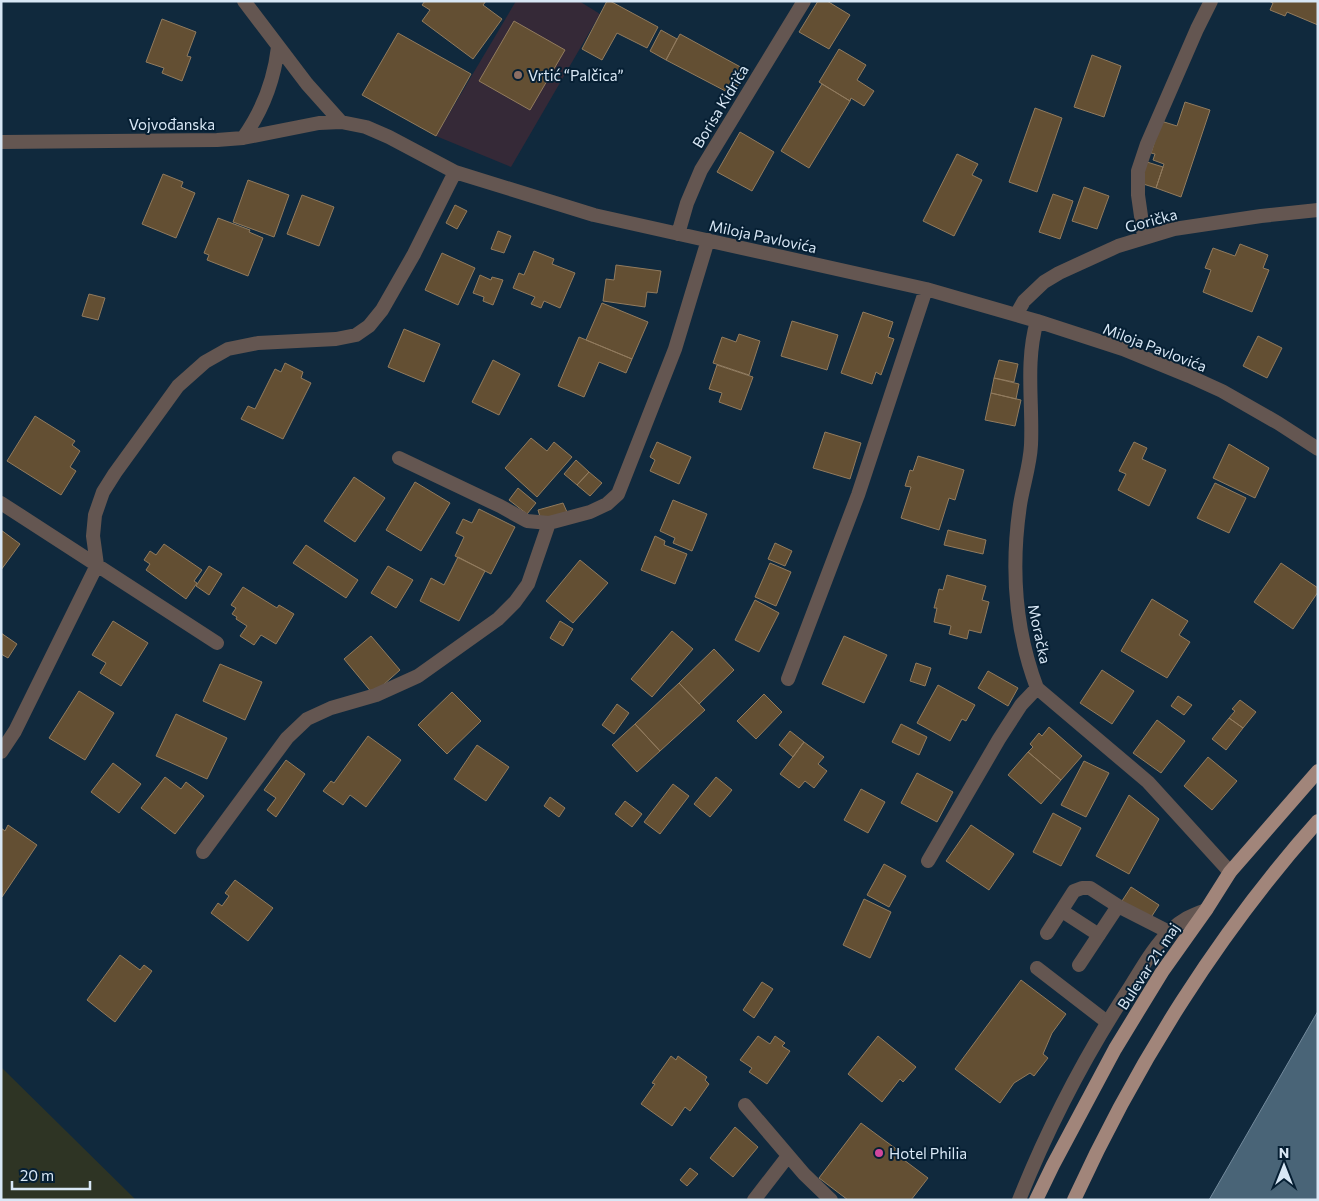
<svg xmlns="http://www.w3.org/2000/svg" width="1319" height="1201" viewBox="0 0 1319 1201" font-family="Commissioner,sans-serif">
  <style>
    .education { fill: #352937 }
    .green { fill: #2e3424 }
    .water { fill: #496477; stroke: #748b9d }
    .building { fill: #634f33; stroke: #917b5e }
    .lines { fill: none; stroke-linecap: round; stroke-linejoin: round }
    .service { stroke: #645651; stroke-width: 14 }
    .minor { stroke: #645651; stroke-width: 14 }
    .primary { stroke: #a1857a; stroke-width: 14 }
    .education-dot { fill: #8d6e63; stroke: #061f33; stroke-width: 2 }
    .hotel-dot { fill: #d1479c; stroke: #061f33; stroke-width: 2 }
    .labels { text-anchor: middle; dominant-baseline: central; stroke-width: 4; stroke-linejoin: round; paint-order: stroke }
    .poi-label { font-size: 15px; fill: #d8e7f5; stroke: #061f33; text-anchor: start }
    .street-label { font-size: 15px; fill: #d8e7f5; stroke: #061f33 }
  </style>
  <rect width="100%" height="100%" fill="#10293d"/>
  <path class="education" d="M516,1H579L600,14L511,167L436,136Z"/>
  <path class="green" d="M1,1067L136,1200H1Z"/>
  <path class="water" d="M1318,1011V1200H1209Z"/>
  <path class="building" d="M425,1H486L483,5L502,19L473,59L422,21L430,10L422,5Z
    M607,1H610L658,27L647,48L617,33L602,60L582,49Z
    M818,1H827L850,15L829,49L799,32Z
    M1269,1H1318V25L1287,12L1285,16L1270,10L1273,3Z
    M162,19L196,32L187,56L191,57L182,81L162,73L164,68L146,62Z
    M514,21L565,50L530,110L479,81Z
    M661,30L677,39L666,60L650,51Z
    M398,33L471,74L436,136L362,95Z
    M680,34L746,70L733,95L666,60Z
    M839,49L866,65L857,80L874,91L864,106L851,98L850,101L819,82Z
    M1092,55L1121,66L1104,117L1074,107Z
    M822,84L850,101L809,168L781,151Z
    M1185,102L1210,110L1181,197L1156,188L1164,164L1153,160L1155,154L1151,153L1161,121L1177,126Z
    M1035,108L1062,118L1037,192L1009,182Z
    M740,132L774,152L752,191L717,172Z
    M957,154L978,164L972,175L982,180L954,236L923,221Z
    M1147,162L1163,167L1156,188L1140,183Z
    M163,174L183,182L181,187L195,193L176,238L142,224Z
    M248,180L289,195L274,237L233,222Z
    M1084,187L1109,196L1097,229L1072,221Z
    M1053,194L1073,201L1060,239L1039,232Z
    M302,195L334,207L319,246L287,234Z
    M455,205L467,211L457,229L446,223Z
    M218,218L250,230L249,232L263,238L248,276L207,260L209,255L204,253Z
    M498,231L511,236L504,253L491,249Z
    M1240,244L1268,255L1263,268L1269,270L1252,312L1203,292L1211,270L1205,268L1213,248L1235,256Z
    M534,251L554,259L552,264L575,273L560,308L544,301L541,308L531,304L535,297L513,288L519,273L524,275Z
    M442,253L475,268L458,305L425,290Z
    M616,265L661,271L657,293L647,292L645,307L603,301L606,279L614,280Z
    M480,275L491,280L492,277L503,280L493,305L483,301L484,297L473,293Z
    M89,294L105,298L98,320L82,316Z
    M602,303L648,322L632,359L586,340Z
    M863,312L893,322L888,337L894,339L881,375L876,372L872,384L841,373Z
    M792,321L838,335L827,370L781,356Z
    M404,329L440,344L424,382L388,367Z
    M739,334L760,341L749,375L713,363L722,337L736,342Z
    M1258,336L1282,348L1267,378L1243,366Z
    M579,337L632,359L626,373L599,362L584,397L558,386Z
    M493,360L520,374L499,415L472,402Z
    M999,360L1018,364L1014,382L994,378Z
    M285,363L303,372L301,378L311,383L283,439L241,419L248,406L255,409L275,369L281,372Z
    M717,365L753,377L741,410L719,402L722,393L709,389Z
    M994,378L1019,384L1016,399L991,393Z
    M991,393L1021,400L1015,426L985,420Z
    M35,416L75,441L72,445L80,451L70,467L76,471L61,495L7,461Z
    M825,432L861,443L850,479L813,468Z
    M531,438L547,451L554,442L572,457L537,497L505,468Z
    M657,442L691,457L679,484L650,471L655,460L650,457Z
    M1134,442L1147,448L1142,459L1166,470L1149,506L1118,490L1126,474L1119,471Z
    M1229,444L1269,468L1255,498L1213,478Z
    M918,456L964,470L955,500L949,498L939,530L901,518L911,487L905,486L910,470L913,471Z
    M576,460L589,472L577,485L564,474Z
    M589,472L602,483L590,496L577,485Z
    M354,477L385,498L355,542L324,521Z
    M415,482L450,503L421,551L386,530Z
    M1215,483L1246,498L1229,533L1197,518Z
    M518,488L536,503L527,514L509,500Z
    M673,500L707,514L692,551L673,543L675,538L660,531Z
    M563,503L567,512L541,520L538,510Z
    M479,509L515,527L491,574L455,556L464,537L456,533L463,519L472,523Z
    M1,530L20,544L1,570Z
    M948,530L986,540L983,554L944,545Z
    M655,536L665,541L664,545L687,554L675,584L641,570Z
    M775,543L792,551L785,566L768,559Z
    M164,544L202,570L194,581L197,583L186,599L146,570L150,564L144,560L150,551L156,555Z
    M306,545L358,580L346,598L293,563Z
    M458,557L485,571L459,621L420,601L431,578L444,585Z
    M580,560L608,583L573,623L546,601Z
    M770,563L791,572L776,606L755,597Z
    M1281,563L1318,588V592L1293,629L1254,602Z
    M209,566L222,574L209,595L196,586Z
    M388,566L413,580L396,608L371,593Z
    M947,575L986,586L982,600L989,602L981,633L969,630L967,639L949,634L951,626L934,622L937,608H934L939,589L943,590Z
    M243,587L277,608L279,605L294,614L276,644L261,635L254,645L240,636L247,626L236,619L237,617L232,614L236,608L231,605Z
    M1152,599L1188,621L1179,635L1190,642L1167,678L1121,651Z
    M755,600L779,613L759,652L735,640Z
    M113,621L148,643L121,686L100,673L106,663L92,655Z
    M560,621L573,629L563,646L550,638Z
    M672,631L693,649L652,697L631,679Z
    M1,633L17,644L8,658L1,654Z
    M371,636L400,670L373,694L344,659Z
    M844,636L887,655L864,703L822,684Z
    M714,649L734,670L699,704L679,683Z
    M916,663L931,668L925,686L910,681Z
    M220,664L262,682L245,720L203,701Z
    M1102,670L1134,691L1112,724L1080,703Z
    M988,671L1018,688L1008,706L978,688Z
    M679,683L705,710L660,751L635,724Z
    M938,685L975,705L966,721L962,719L950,741L917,723Z
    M79,691L114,713L85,760L49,738Z
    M452,692L481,721L447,754L418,725Z
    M764,694L782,712L756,739L737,721Z
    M1178,696L1192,705L1184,715L1171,706Z
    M1240,700L1256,712L1243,728L1229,718L1235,711L1232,709Z
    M617,704L629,713L614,734L602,725Z
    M176,714L227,738L207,779L156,756Z
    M1229,718L1243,728L1226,750L1212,739Z
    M1157,720L1185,741L1161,773L1133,753Z
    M635,724L660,751L637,772L612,745Z
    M901,724L927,737L919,755L892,742Z
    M1049,727L1082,756L1061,780L1028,752L1033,747L1030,744L1039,733L1042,736Z
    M790,731L804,742L793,757L779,745Z
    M368,736L401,760L366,807L350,795L343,805L323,791L331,781L334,783Z
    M804,742L824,757L818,764L827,771L814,788L805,781L799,788L780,774Z
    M477,745L509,767L486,801L454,779Z
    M1028,752L1061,780L1041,804L1008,775Z
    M1208,757L1237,781L1212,810L1184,786Z
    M286,760L305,774L276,817L267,810L276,798L264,790Z
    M1084,761L1109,773L1086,817L1061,805Z
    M113,763L141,784L119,813L91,792Z
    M917,773L953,792L937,822L901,803Z
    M165,777L181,789L186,782L204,796L175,834L141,808Z
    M716,777L732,790L710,817L694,804Z
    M673,784L689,796L660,834L644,822Z
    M861,789L885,802L868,833L844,820Z
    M1129,795L1159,819L1129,874L1096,856Z
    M550,797L565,808L559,817L544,806Z
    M625,801L642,814L632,827L615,814Z
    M1053,813L1081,828L1061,866L1033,852Z
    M8,825L37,845L2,897L1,828L5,831Z
    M971,825L1014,854L989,890L946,861Z
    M884,864L906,876L889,907L867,895Z
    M235,880L273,908L248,941L211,913L218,903L222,906L229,896L225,893Z
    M1131,887L1159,905L1150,919L1122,901Z
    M864,899L891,912L870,958L843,945Z
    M120,955L140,970L144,965L152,971L115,1022L87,1000Z
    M1021,980L1066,1014L1052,1033L1043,1054L1048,1058L1034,1076L1030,1073L1014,1083L1000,1103L955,1069Z
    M762,982L773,989L754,1018L743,1010Z
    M758,1036L770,1044L775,1036L785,1043L782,1046L790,1051L767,1084L749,1072L752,1068L740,1060Z
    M878,1036L916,1067L903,1082L900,1079L882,1102L848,1074Z
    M671,1056L676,1060L678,1056L707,1077L705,1080L709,1084L690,1111L685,1107L672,1126L641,1104L655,1084L652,1083Z
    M861,1123L903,1154L900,1157L928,1178L911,1200H848L819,1178Z
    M735,1127L758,1147L733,1177L710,1158Z
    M690,1168L698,1174L687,1186L680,1180Z"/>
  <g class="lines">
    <path class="service" d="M1062,911L1099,935
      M1047,933L1074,891L1082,888H1090L1118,906L1169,932
      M1079,965L1118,906
      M1037,968L1107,1022"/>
    <path class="minor" d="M244,1L307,84L341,122
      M243,138C263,110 274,81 278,47
      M1,142L217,140L243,138L319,123L341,122L366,127L389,137L455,172L594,215L926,289L1037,321L1123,349L1189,376L1222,391L1278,423L1318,449
      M678,234L687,203L701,170L804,1
      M1144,237L1138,195V171L1147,144L1197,29L1211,1
      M1016,315L1024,301L1044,282L1059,273L1118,246L1174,229L1261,216L1318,210
      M1037,321C1025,362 1033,404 1031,445C1030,466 1023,485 1020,505C1011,566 1015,630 1037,688L1148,782L1230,872
      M399,458L500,506L527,521L549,523
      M1,503L217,643
      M788,679L858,495L926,289
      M1,752L15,731L97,565L93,536L95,515L103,492L115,473L178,386L205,362L228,349L258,343L336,339L356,335L369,326L382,310L414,254L455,172
      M203,852L287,738L307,719L331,708L376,695L418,676L498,619L515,602L528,584L549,523L590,512L607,504L618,494L675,349L708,240
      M928,861L999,739L1021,705L1037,688
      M745,1105L804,1174L831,1200
      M754,1200L788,1156
      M1019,1200C1049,1125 1086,1054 1130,987C1142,968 1154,946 1170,931C1181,920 1192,915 1206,910"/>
    <path class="primary" d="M1036,1200L1053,1165L1115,1049L1162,972L1206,910L1230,872L1318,771
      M1074,1200C1136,1064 1219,932 1318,821"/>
  </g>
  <circle class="education-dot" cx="518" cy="75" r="5"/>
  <circle class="hotel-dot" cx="879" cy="1153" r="5"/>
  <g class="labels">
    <g class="poi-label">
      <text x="528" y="75">Vrtić “Palčica”</text>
      <text x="889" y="1153">Hotel Philia</text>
    </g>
    <g class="street-label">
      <text transform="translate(720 106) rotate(-59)">Borisa Kidriča</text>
      <text x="172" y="124">Vojvođanska</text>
      <text transform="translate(1151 220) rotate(-15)">Gorička</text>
      <text transform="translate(763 236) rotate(12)">Miloja Pavlovića</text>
      <text transform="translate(1155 347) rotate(21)">Miloja Pavlovića</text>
      <text transform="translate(1040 634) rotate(78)">Moračka</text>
      <text transform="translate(1148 966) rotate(-57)">Bulevar 21. maj</text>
    </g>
  </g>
  <rect width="1319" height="1201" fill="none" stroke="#d8e7f5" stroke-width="5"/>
  <g transform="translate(1284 1166)" stroke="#061f33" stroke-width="4" paint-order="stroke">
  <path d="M0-4L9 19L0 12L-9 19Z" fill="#d8e7f5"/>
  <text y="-8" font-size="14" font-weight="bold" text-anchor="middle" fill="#d8e7f5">N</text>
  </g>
  <path d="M12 1181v8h78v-8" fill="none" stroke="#d8e7f5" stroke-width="2.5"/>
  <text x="20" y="1181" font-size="15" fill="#d8e7f5" stroke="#061f33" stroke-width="4" paint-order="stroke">20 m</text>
</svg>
